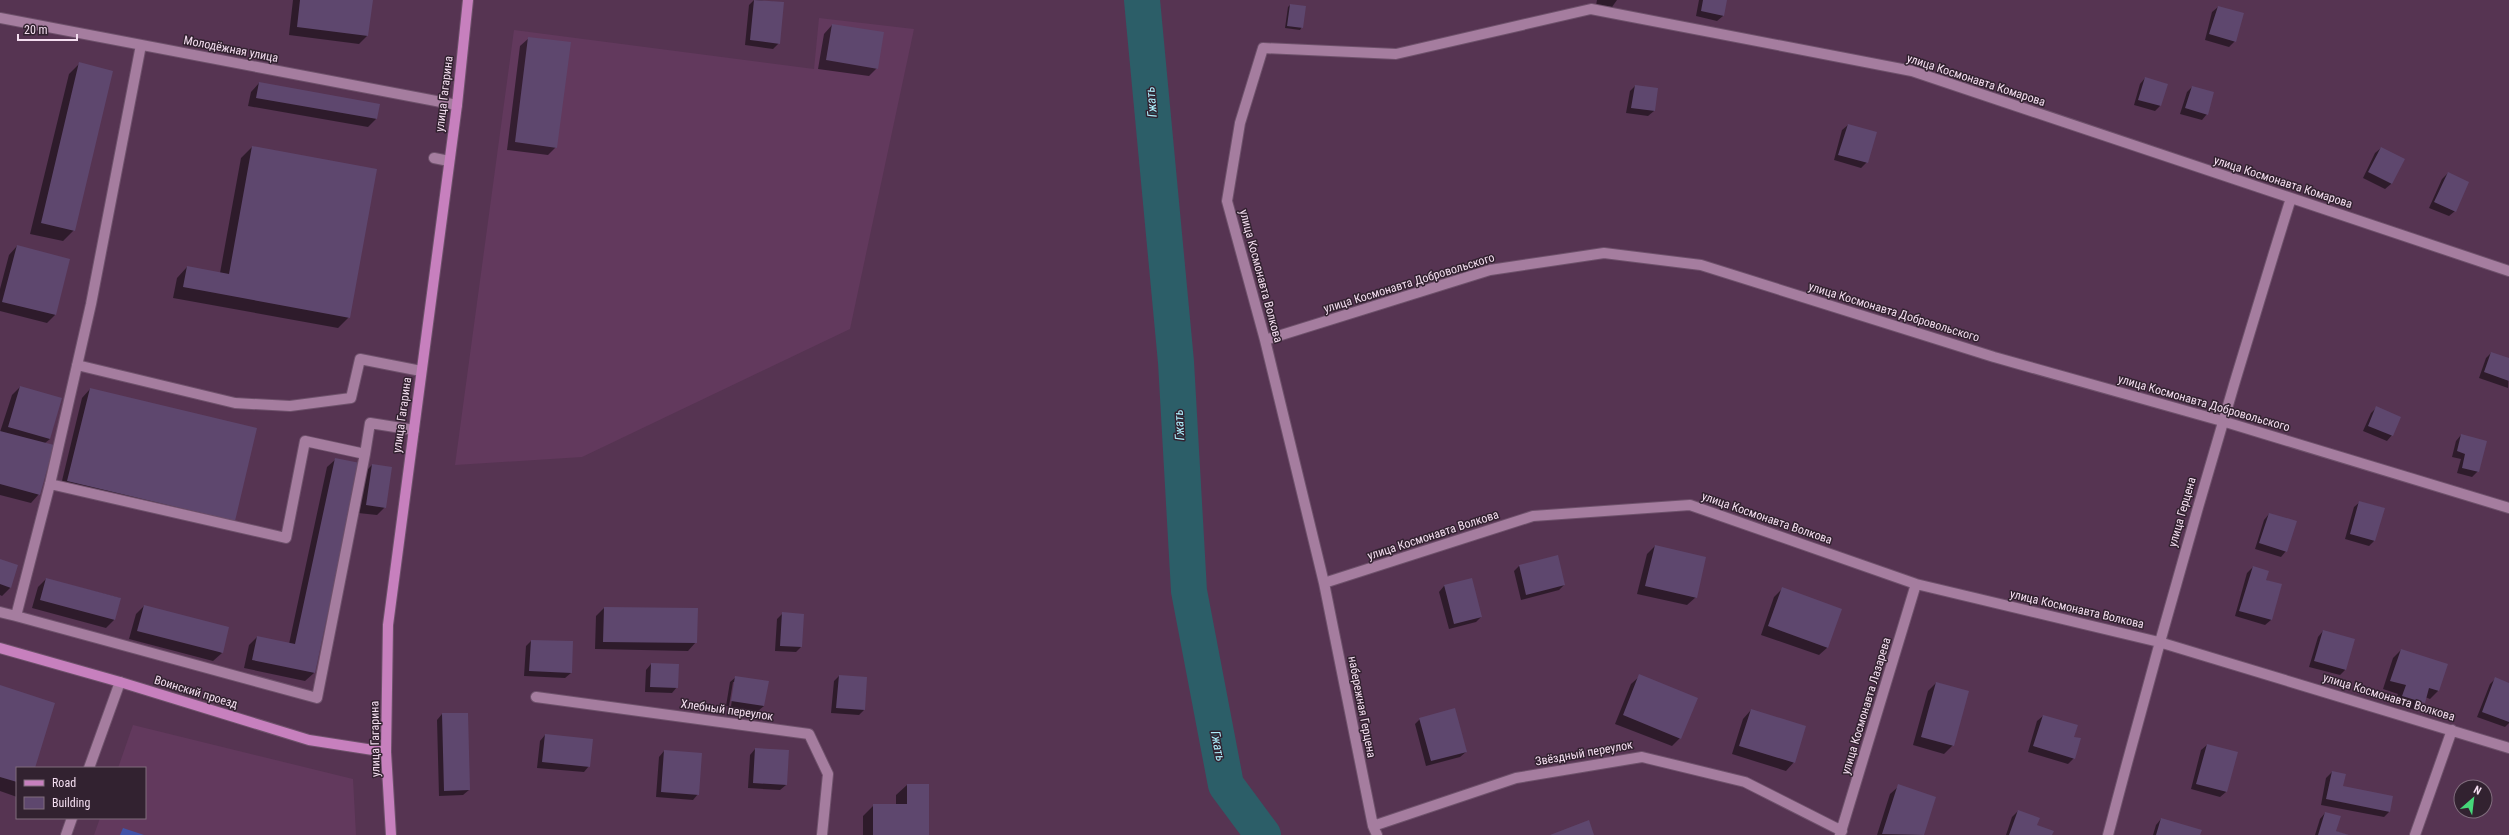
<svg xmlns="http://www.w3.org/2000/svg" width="2509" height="835" viewBox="0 0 2509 835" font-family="'Roboto Condensed',sans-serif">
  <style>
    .built { fill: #62395d }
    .green { fill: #4153a8 }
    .shadow { fill: #0007; fill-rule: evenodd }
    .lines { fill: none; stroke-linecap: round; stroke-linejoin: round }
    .river { stroke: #2c5e68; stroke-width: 36 }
    .building { fill: #5e476e }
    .minor-casing { stroke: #6e516b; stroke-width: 12 }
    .major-casing { stroke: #6e516b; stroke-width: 12 }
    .minor { stroke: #a57d9f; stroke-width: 10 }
    .major { stroke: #c780be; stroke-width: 10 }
    .labels { text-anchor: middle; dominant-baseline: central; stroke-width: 3; stroke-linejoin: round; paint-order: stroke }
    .street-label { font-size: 12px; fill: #f4def0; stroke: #322230 }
    .water-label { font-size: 13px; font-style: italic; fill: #adeefb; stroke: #322230 }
  </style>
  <rect width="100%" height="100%" fill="#563452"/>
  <path class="built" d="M819,18L914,29L850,329L582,457L455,465L514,30L814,69Z
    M133,725L353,779L356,835H94L100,818H145V768H118Z"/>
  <path class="green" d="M123,828L144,835H120Z"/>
  <path class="shadow" d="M293,0H372L367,36L359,44L289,35Z
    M754,0L783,3L779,43L773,49L745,45L749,5Z
    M1597,0H1617L1612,7L1596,5Z
    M1699,0H1726L1723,16L1717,21L1696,16Z
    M1290,5L1302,27L1300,30L1285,28L1288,7Z
    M2218,7L2235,41L2229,47L2205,40L2212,12Z
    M832,25L877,68L869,76L818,69L824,34Z
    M529,38L556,147L548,155L507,150L520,46Z
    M80,63L74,230L63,241L30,234L69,74Z
    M2145,78L2166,84L2160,106L2155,111L2134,105L2140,84Z
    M259,83L379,105L376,119L368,127L248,106L251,92Z
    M1635,86L1657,89L1654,111L1648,116L1626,113L1630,91Z
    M2192,87L2207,114L2202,120L2180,114L2187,92Z
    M1848,125L1867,162L1861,168L1834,160L1842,130Z
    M252,147L349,317L338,328L173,298L177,278L187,267L220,273L241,158Z
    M2381,148L2403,160L2391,184L2385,189L2363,178L2375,153Z
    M2448,173L2455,211L2449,216L2429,208L2442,179Z
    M17,246L69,260L55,315L47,323L0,311V289L9,255Z
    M2491,353L2509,359L2508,388L2479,378L2486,358Z
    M20,387L50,439L45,443L39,494L31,503L0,495V432L12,395Z
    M90,389L234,520L226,529L60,489L82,398Z
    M2377,407L2392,435L2387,441L2363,431L2371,413Z
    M2461,435L2478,471L2472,477L2457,473L2461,459L2452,457L2456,441Z
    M336,459L359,464L314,673L305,681L244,668L249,645L257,637L289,644L327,467Z
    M372,465L385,507L377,515L358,513L364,473Z
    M2360,502L2383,508L2374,541L2369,546L2345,539L2354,507Z
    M2269,514L2286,551L2281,557L2255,549L2264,520Z
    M1655,546L1696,597L1687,605L1637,594L1647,554Z
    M0,560L11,587L2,596L0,595Z
    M1519,566L1564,585L1559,590L1521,600L1514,571Z
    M2253,567L2265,580L2281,585L2271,620L2265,625L2235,616L2247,573Z
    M46,579L120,598L114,620L106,628L32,608L38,587Z
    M1471,579L1481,617L1476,622L1449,629L1439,592L1444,586Z
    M1782,589L1828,647L1819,655L1761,635L1774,597Z
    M144,606L222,653L213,661L129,639L136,614Z
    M604,608L697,609L696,642L688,651L595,649L596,616Z
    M783,613L801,647L796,652L775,651L777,619Z
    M2323,631L2354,640L2345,670L2340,675L2309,667L2318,637Z
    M531,641L571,673L565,678L524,676L526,646Z
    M2401,650L2447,665L2438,691L2430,699L2425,697L2415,710L2394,704L2398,694L2383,689L2393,658Z
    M651,664L677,687L672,693L645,692L646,670Z
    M839,676L866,678L864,710L859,715L831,713L834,681Z
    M1640,676L1680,738L1672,746L1615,724L1631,684Z
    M736,677L764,706L758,711L726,706L730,682ZM733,682H735L731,706H729Z
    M2495,679L2509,684V723L2505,727L2477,717L2490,684Z
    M1936,683L1953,745L1944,754L1913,745L1928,691Z
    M0,686L34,768H17V797L0,791Z
    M1751,710L1794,762L1786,771L1732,754L1743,719Z
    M442,714L469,790L463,795L439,796L437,720Z
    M2043,716L2073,737L2074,758L2068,764L2028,752L2037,721Z
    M1420,719L1466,752L1460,757L1426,766L1415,724Z
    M545,735L589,766L584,772L537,768L540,741Z
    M2207,745L2226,792L2220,797L2191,789L2201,750Z
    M755,749L786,785L780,790L748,788L750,755Z
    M664,751L698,794L693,800L656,797L659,757Z
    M2332,772L2342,787L2392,797L2389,812L2384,817L2321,805L2326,778Z
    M907,785L928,835H863V816L874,805H896V795Z
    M1899,786L1935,798L1923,835H1877L1890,794Z
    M2018,811L2036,826L2051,835H2006L2012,817Z
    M2325,813L2335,831L2347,835H2315L2320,819Z
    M2161,819L2199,835H2153L2156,825Z"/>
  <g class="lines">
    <path class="river" d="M1142,0L1176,362L1189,591L1226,785L1263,835"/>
  </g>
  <path class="building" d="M300,0H373L368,36L297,27Z
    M754,0L784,2L780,44L750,40Z
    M1703,0H1727L1724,16L1701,11Z
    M1290,4L1306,6L1303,28L1287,26Z
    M2218,6L2244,13L2236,42L2209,34Z
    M832,24L884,32L878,69L826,60Z
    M528,37L571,42L557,148L515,142Z
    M79,62L113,71L75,231L41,223Z
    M2145,77L2168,84L2161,106L2138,100Z
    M259,82L380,104L377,119L256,98Z
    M1635,85L1658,88L1655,111L1631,108Z
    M2192,86L2214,92L2208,115L2185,108Z
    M1848,124L1877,132L1868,163L1838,155Z
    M252,146L377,169L350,318L183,287L187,266L229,274Z
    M2381,147L2405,159L2392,184L2368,172Z
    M2448,172L2469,182L2456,212L2434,202Z
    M17,245L70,259L56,315L2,302Z
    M2491,352L2509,358V381L2484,372Z
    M20,386L62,398L50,439L8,427Z
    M90,388L257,428L235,521L67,481Z
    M2376,406L2401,417L2393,436L2368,426Z
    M0,431L54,445L40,495L0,484Z
    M2461,434L2487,441L2479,472L2462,468L2465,454L2457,451Z
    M335,458L360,463L315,673L252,660L257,636L295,644Z
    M372,464L392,467L386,508L366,505Z
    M2359,501L2385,508L2375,541L2350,534Z
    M2269,513L2297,521L2287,552L2259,543Z
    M1655,545L1706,557L1697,598L1645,586Z
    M1558,555L1565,585L1526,595L1519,565Z
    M0,559L18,565L11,588L0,584Z
    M2253,566L2269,571L2266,580L2282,584L2272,620L2239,611Z
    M46,578L121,598L115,620L40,600Z
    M1472,578L1482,617L1454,624L1444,585Z
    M1782,587L1842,609L1828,648L1768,626Z
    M144,605L229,627L223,653L137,631Z
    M604,607L698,608L697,643L603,642Z
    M782,612L804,614L802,647L780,646Z
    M2323,630L2355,639L2346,670L2314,661Z
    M531,640L573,641L572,673L529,671Z
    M2401,649L2448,664L2439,691L2429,688L2425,703L2402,696L2406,685L2390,681Z
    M651,663L679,664L678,688L650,687Z
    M1639,674L1698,698L1681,739L1623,715Z
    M839,675L867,677L865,710L836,708Z
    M735,676L769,681L764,706L731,701Z
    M2495,677L2509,683V722L2482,712Z
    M1936,682L1969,691L1954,746L1921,737Z
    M0,685L55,703L35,768H17V782L0,777Z
    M1455,708L1467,752L1431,761L1419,718Z
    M1751,709L1806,726L1795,763L1739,746Z
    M442,713H468L470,790L444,791Z
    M2043,715L2078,725L2074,737L2081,738L2075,759L2033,746Z
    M545,734L593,739L590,767L542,762Z
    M2207,744L2238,752L2227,792L2196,784Z
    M755,748L789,750L787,785L753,783Z
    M664,750L702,753L699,795L661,792Z
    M2332,771L2346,774L2343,786L2393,796L2390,812L2326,799Z
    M907,784H929V835H873V804H907Z
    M1898,784L1936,797L1924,835L1882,834Z
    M2018,810L2040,818L2037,825L2054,831L2052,835H2009Z
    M2325,812L2341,816L2336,831L2349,835H2318Z
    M2161,818L2202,830L2200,835H2156Z
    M1589,820L1594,835H1550Z"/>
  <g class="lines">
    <g class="minor-casing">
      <path id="minor" d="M0,18L457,105
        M141,45L91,304L50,484L16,616L317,698L365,454
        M434,158L449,161
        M2509,271L1912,71L1591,9L1396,54L1263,48L1240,123L1227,201L1265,340L1324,583L1533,516L1690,505L1916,584L2159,642L2509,748
        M1265,340L1490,270L1604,253L1701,265L1994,357L2222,421L2509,508
        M77,365L235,403L290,406L351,398L360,359L421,371
        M50,484L286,538L305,441L365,454L370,423L414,430
        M1324,583L1373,826L1377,835
        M0,612L16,616
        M536,697L809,734L828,774L822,835
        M89,768L120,682
        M1373,826L1516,778L1642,757L1745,782L1842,831
        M66,835L72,818
        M1840,835L1916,584
        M2108,835C2164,621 2225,409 2291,198
        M2415,835L2452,730"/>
    </g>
    <g class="major-casing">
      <path id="major" d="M0,648L120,682L309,740L386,752
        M391,835L386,752L388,625L457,105L468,0"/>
    </g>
    <use href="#minor" class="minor"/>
    <use href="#major" class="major"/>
  </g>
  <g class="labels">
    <g class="street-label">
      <text transform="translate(231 49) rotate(11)">Молодёжная улица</text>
      <text transform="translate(1976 80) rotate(18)">улица Космонавта Комарова</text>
      <text transform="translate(444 94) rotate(-83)">улица Гагарина</text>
      <text transform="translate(2283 182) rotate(18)">улица Космонавта Комарова</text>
      <text transform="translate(1261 276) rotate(75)">улица Космонавта Волкова</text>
      <text transform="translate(1409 283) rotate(-17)">улица Космонавта Добровольского</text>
      <text transform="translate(1894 312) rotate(17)">улица Космонавта Добровольского</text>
      <text transform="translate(2204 403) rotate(16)">улица Космонавта Добровольского</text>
      <text transform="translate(402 415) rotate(-82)">улица Гагарина</text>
      <text transform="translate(2182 512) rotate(-74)">улица Герцена</text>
      <text transform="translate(1767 518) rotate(19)">улица Космонавта Волкова</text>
      <text transform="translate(1433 535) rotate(-18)">улица Космонавта Волкова</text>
      <text transform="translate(2077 609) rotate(13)">улица Космонавта Волкова</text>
      <text transform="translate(196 692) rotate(17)">Воинский проезд</text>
      <text transform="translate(2389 697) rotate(17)">улица Космонавта Волкова</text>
      <text transform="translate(1866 706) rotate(-73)">улица Космонавта Лазарева</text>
      <text transform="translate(1362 707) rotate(79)">набережная Герцена</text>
      <text transform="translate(727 710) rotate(8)">Хлебный переулок</text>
      <text transform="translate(375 739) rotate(-91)">улица Гагарина</text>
      <text transform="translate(1584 753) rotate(-10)">Звёздный переулок</text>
    </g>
    <g class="water-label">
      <text transform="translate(1151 102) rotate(-95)">Гжать</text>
      <text transform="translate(1179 425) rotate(-93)">Гжать</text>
      <text transform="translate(1218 746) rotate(79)">Гжать</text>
    </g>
  </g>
  <rect x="16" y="767" width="130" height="52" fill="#322230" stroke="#806d7d"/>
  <rect x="24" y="780" width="20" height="6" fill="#c780be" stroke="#806d7d"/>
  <text x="52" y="787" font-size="12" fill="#f4def0">Road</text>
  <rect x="24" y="797" width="20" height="12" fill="#5e476e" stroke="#806d7d"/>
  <text x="52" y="807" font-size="12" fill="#f4def0">Building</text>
  <g transform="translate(2473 799) rotate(28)"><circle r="19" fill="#322230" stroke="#806d7d"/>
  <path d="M0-3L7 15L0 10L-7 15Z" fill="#46d779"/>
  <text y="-6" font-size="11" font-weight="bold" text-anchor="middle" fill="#f4def0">N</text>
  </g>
  <path d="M18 34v6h59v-6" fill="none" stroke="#f4def0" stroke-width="2"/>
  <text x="24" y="34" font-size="12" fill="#f4def0" stroke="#322230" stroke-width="3" paint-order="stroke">20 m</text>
</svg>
